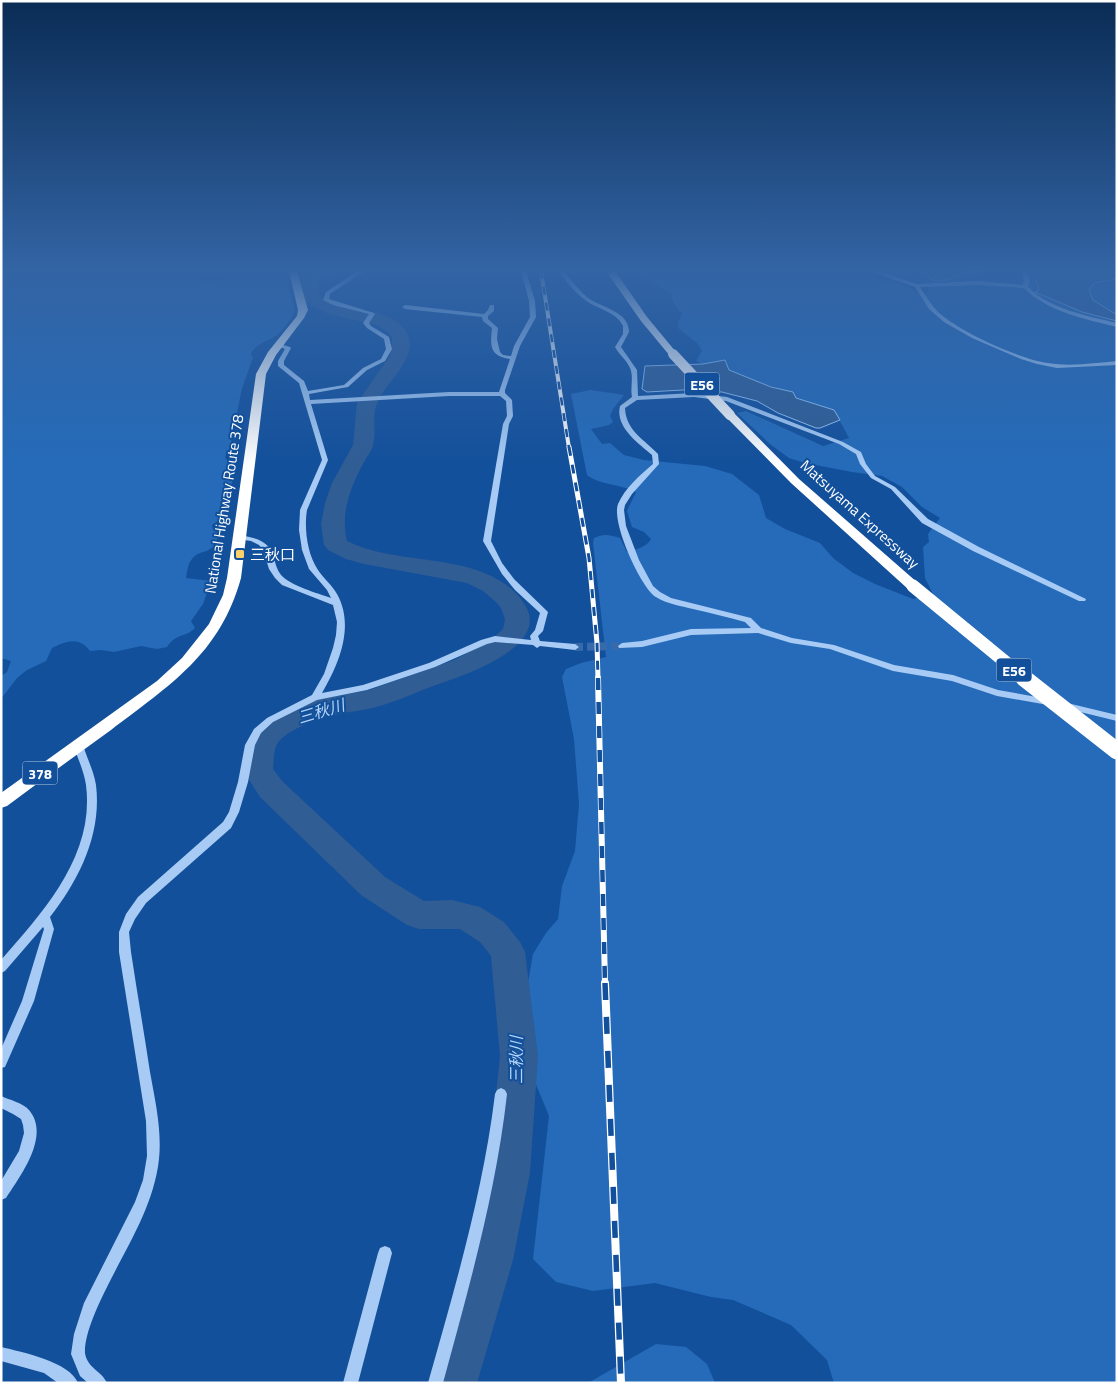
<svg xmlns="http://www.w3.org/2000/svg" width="1118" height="1384" viewBox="0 0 1118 1384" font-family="'Titillium Web','Noto Sans JP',sans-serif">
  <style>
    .green { fill: #256bb9 }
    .water { fill: #305d94; stroke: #99c6f7 }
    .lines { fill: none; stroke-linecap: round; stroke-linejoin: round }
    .river { fill: #305d94; fill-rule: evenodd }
    .minor-tunnel { stroke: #366aaa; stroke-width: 8; stroke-dasharray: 8 4; stroke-linecap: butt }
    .minor { fill: #a7cbf4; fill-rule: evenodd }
    .highway { fill: #fff; fill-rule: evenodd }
    .rail-far3-casing { stroke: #fff; stroke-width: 4 }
    .rail-far2-casing { stroke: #fff; stroke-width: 5 }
    .rail-far1-casing { stroke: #fff; stroke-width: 6 }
    .rail-casing { stroke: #fff; stroke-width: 8 }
    .rail-far3 { stroke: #13509b; stroke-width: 2.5; stroke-dasharray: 8; stroke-linecap: butt }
    .rail-far2 { stroke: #13509b; stroke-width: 3; stroke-dasharray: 9; stroke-linecap: butt }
    .rail-far1 { stroke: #13509b; stroke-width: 4.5; stroke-dasharray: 12; stroke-linecap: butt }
    .rail { stroke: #13509b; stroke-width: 5.5; stroke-dasharray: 17; stroke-linecap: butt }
    .highway-bridge-far2 { stroke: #fff; stroke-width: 10 }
    .highway-bridge-far1 { stroke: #fff; stroke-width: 13 }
    .highway-bridge { stroke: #fff; stroke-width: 17 }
    .poi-dot { fill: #ffd16a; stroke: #13509b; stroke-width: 2 }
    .labels { text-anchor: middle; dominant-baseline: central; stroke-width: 4; stroke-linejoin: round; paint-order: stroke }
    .shield { fill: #13509b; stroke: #b8cae1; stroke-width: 1 }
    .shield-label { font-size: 14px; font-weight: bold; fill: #fff }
    .street-label { font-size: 15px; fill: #fff; stroke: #13509b }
    .poi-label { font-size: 15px; fill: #fff; stroke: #13509b; text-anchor: start }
    .water-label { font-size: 16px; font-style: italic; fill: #b3d5fa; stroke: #13509b }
  </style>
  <rect width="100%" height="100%" fill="#13509b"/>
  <path class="green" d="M1,271H178L206,282L221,280L231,276L237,271H281L285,274L295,311C290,320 283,331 274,337C265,343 256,343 251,354L253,358L242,388L230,447L225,457L235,472L222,518L212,525L213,530L219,533C213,558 201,547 192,559C188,563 187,572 186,578L211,581L203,604L191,621L195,628C185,638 176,633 167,647L157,649L141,646L114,652L101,650L90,651C79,636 66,641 52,648L46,661L27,670L17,678L1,699V676L7,672L11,661L1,658Z
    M636,271H845L904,285L920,294H926L929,290L926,284L880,271H1117V1383H834L827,1360L791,1325L733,1300L711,1297L655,1283L593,1291L556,1282L533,1259L549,1116L535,1082L528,983L533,954L546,933L558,919L562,886L575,851L579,804L574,739L562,677L566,669L581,663L606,657L593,543L594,538C604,533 610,535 620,538L627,552C636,549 646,548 651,539L644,532L632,527L627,511L636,492C621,484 599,485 587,475L571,394L591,390L624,395L613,409L610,416L613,422L609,425L591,429L602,444L610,443L624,455L644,460L705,466L732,474L759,495L766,518L785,529L820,543L833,558L853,573L875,584L913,599L933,594L925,578L923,547L929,542L928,534L940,518L922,507L902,487L882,476L852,472L805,463L789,458L770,444L737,413L746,411L823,446L849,438L834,410L796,398L793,392C771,387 750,380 729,370L725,360L703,364L696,361L702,351L698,344L678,328V322L682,314L673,302L671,294Z
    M656,1344L686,1347L707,1364L715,1383H588Z"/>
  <path class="water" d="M924,271H988C982,272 977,272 971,272C956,274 935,292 924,271Z
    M1034,271H1117V279L1094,283L1089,290L1093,300L1117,315V321L1082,312L1035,292L1039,290Z
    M725,360L729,370L771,387L793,392L796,398L834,410L840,420L820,428H816L778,413L757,401L722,392L683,390L647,392L642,389L645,366L703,364Z"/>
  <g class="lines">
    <path class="river" d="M316,271H338L336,274L318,282L319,297C327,300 335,305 343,307C362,311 386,311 401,325C428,352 386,379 377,404C371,417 377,432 373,445C372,451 367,456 364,462C351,486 340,513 347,541C393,564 458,554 500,581C511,587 523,599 528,611C543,650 460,677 433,686C414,693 396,702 376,707C358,712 338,712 320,719C308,723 290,730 280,740C273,747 274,760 273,769L282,781L385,877L424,901L452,900L480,907L504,922L520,942L525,952L538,1056L530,1173L513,1260L477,1383H430L469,1260L488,1173L500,1056L491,956L480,942L460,929H419L407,925L361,895L260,797L243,770L246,748L260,726L279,714L315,700L369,690L454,660L491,640L503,629L505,619L501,608L496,602L483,591L467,583L364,564L346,559L328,550L324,545L321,524L325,503L332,483L353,445L357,403L389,357L392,348V338L389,333L377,325L329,314L305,302C302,298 299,282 304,277C307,274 313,273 316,271Z"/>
    <path class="minor-tunnel" d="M575,647L622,646"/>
    <path class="minor" d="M360,271H367L357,276L330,294L329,299L374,313L375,314L369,323L371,326L389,337L392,349L385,361L367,370L348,387L309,394L310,400L449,392H499L510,359C490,356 490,347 492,328L483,321L482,317L405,309L402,307L405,305L484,314L488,310L490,305H494V311L488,316V319L498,328L497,339L500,352L503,355L511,356L514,346L530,317L529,301L521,271H526L535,301L536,317L520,346L505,390V393L512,400L513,416L509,424L491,541L502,563L514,579L548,612L543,631L538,636L540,641L575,644L579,647L575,650L540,646L537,648L533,645L495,642L487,644L435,667L367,690L317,700L273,722L261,733L255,745L248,782L239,812L231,828L146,903L135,919L129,932L131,952C137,992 144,1032 150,1072C155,1100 162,1130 159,1159C154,1205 128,1245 108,1285C99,1303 84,1334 85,1353C87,1368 102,1371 107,1383H88L80,1376L71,1354L74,1334L84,1303L135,1202L143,1180L147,1156L146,1121L119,952V932L126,914L138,897L223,822L229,812L238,782L245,745L254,729L267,718L312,695L324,674L333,648L336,635L337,622L333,605L282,585L275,578L269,569L263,550L259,545L251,541L237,539L236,537L240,535C255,538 269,540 274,557C275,563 277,570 281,575C291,586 317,593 331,598L327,590L309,569L302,550L299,530L300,510L322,460L299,383L278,366V361L285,349L274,345L277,343L290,347L291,348L284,361V365L304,381L308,391L344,385L363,368L381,359L386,349L384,339L367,328L363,323L369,314L333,305L323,300L326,292L353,274ZM449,396H500L506,401L507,416L503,424L483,541L502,574L515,590L540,613L535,630L530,636L531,640L495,636L481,640L429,663L363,685L322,693C339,664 355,626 337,594C332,585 324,579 318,570C307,554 304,528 307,510L328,460L311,404Z
      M559,271H564C571,281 579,290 588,298C602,308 629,311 629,332L621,347L637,370L638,396L694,393L727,397L843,442L861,452L866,464L875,476L895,487L928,519L979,547L1086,599L1085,601H1079L973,551L922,523L891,489L871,478L860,464L856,454L839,444L726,401L694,397L637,400L625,408C626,431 644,439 658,454L659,464L632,494L625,505L624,510L626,526L639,560L653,586L660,592L671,598L751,618L761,628L792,638L834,645L894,665L953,675L998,690L1048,699L1052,702L1051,704L1048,705L997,696L952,681L893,671L830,649L791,643L758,633L691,635L642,647L619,648L618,646L622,643L642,641L691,629L751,628L745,622C728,617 710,613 693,609C681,606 667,604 656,597C641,588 611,522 618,504C625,488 640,475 653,464L652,455C637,442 615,427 620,406L632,397C630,388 634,377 630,368C627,360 619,355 615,347L623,334V326C617,312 597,309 585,300C575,292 566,282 559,271Z
      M870,271H878L917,284L978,281L1023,285L1024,281L1022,271H1027L1030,281L1028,287C1050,309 1087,316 1117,323V327C1086,319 1047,312 1024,288L978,285L920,287C926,296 931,305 938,312C960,332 1019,359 1048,363C1071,367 1094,363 1117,361V365L1057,368L1037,364L1021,359L972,338L944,322L929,309L915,287Z
      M1063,702L1117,715V721L1060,707L1059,705L1060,703Z
      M78,742L81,743L83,745C87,758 94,772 96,785C102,834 79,880 50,917L54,929L34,1001L5,1067L1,1068V1049L22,1001L44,929L43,927L5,971L1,973V960C44,911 95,855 86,785C84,772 78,758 73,745L75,743Z
      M501,1088L505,1090L507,1094C496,1193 469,1287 443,1383H428C455,1287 483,1193 495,1094L497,1090Z
      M1,1096C10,1100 23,1103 29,1110C51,1136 20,1176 6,1198L1,1200V1181L19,1151L24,1133L23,1125L21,1119L13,1114L1,1108Z
      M385,1246L390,1248L392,1253L358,1383H343L378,1253L380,1248Z
      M1,1347C22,1352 70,1362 78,1383H58L44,1373L1,1361Z"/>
    <path class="highway" d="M289,271H297L308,310L304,318L276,355L266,374L241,578C220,654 170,685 111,730C76,755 41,781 7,806L1,808V793L157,681L182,658L209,624L223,595L227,578L256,374L268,352L297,316L298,310Z
      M606,271H615L647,317L676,352V356H670L641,321Z
      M730,412L734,413L799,479L918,583L920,586L918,589H908L791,483L726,417L725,415L726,413Z"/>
    <g class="rail-far3-casing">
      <path id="rail-far3" d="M541,271L569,448"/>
    </g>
    <g class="rail-far2-casing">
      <path id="rail-far2" d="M569,447L589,558L597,643L598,679"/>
    </g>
    <g class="rail-far1-casing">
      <path id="rail-far1" d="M598,678L605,984"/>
    </g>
    <g class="rail-casing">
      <path id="rail" d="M605,983L621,1383"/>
    </g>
    <use href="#rail-far3" class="rail-far3"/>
    <use href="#rail-far2" class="rail-far2"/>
    <use href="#rail-far1" class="rail-far1"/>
    <use href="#rail" class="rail"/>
    <path class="highway-bridge-far2" d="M673,354L730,415"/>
    <path class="highway-bridge-far1" d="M913,586L1026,679"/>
    <path class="highway-bridge" d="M1024,678L1117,751"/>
  </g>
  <linearGradient id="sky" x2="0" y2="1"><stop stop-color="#0a2c55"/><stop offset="0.58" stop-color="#3364a4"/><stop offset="1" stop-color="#3364a4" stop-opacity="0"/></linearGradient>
  <rect width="1118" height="465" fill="url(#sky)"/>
  <rect class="poi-dot" x="235" y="549" width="10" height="10" rx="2.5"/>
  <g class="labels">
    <g class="shield">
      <rect x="684.5" y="372.5" width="35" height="23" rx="4"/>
      <rect x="996.5" y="658.5" width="35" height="23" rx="4"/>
      <rect x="22.5" y="761.5" width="35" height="23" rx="4"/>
    </g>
    <g class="shield-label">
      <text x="702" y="384">E56</text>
      <text x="1014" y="670">E56</text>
      <text x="40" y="773">378</text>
    </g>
    <g class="street-label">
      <text transform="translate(224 504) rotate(-81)">National Highway Route 378</text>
      <text transform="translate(860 514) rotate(42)">Matsuyama Expressway</text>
    </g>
    <g class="poi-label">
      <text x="250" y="554">三秋口</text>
    </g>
    <g class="water-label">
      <text transform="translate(321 711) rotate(-17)">三秋川</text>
      <text transform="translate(516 1060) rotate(-90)">三秋川</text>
    </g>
  </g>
  <rect width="1118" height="1384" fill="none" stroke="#ffffff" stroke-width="5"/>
</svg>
